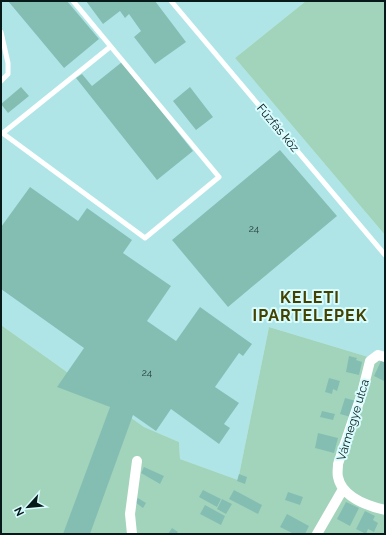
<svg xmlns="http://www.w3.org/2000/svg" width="386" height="535" viewBox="0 0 386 535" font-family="Raleway,sans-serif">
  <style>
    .built { fill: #b0e5e8 }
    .green { fill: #a2d4bb }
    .building { fill: #84beb3 }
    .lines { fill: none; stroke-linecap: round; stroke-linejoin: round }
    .service { stroke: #fff; stroke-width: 5 }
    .minor { stroke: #fff; stroke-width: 10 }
    .labels { text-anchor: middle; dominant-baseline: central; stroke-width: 4; stroke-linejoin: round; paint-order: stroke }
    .number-label { font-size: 10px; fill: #274240 }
    .street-label { font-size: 12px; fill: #08191a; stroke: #d9fcfe }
    .district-label { font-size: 16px; font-weight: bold; letter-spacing: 1px; fill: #444200; stroke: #d9fcfe }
  </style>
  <rect width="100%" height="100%" fill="#c5f1f3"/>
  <path class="built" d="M1,1H306L235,58L385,235V362L269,327L238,480L180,459L179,442L144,427L1,325Z"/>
  <path class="green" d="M306,1H385V235L235,58Z
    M1,325L144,427L179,442L180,459L238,480L269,327L385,362V534H1Z"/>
  <path class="building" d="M8,1H67L99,39L64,68Z
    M86,1H155L186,42L155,64L134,37L141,31L129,14L125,18L120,11L103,24Z
    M122,62L193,151L157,180L76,78L82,74L92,86Z
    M21,87L29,96L8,113L1,104Z
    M190,87L213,117L196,130L173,101Z
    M280,150L337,216L228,307L172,240Z
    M30,187L78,221L87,208L132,240L123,253L171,286L147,321L176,341L200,307L252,344L243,356L239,353L215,387L239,403L224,424L230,428L219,444L171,409L156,431L133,415L90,534H63L110,407L57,387L84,348L1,289V227Z
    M349,356L357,358L356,360L362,362L359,375L346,372Z
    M381,361L385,362L384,381L374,376Z
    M329,378L340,381L337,391L333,389L332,394L325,392Z
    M345,398L356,401L351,417L340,414Z
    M322,411L335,414L333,420L320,417Z
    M318,433L338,438L334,453L315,448Z
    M144,467L164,476L160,484L141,473Z
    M239,474L247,477L245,484L237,481Z
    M203,490L221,499L217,507L199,497Z
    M234,490L262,505L258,514L229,499Z
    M288,492L303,497L300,505L285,500Z
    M138,498L146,503L143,508L135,502Z
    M222,499L232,504L226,514L217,509Z
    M346,502L359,508L350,526L337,519Z
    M205,505L225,516L221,525L200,514Z
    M365,511L375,516L373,520L378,523L374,532L368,529L366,534L356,529Z
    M287,514L309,526L305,534H294L280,527Z
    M172,528L178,532L176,534H168Z"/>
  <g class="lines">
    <path class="service" d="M171,1L385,255
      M1,32L8,63V74L1,81
      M1,132L145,238L219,177L73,1
      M3,133L110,47"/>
    <path class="minor" d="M385,357L378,355L370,361L362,393L338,464C338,468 337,473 338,477C342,497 368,506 385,510
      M132,534L130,514L137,461
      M317,534L343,489"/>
  </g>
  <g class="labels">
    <g class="number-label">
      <text x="254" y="228">24</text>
      <text x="147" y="372">24</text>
    </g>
    <g class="street-label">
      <text transform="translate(278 128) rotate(50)">Fűzfás köz</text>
      <text transform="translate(353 420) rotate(-73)">Vármegye utca</text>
    </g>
    <g class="district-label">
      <text x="310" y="297">KELETI<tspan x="310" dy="18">IPARTELEPEK</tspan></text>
    </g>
  </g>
  <rect width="386" height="535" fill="none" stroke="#08191a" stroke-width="4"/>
  <g transform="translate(28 507) rotate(243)" stroke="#d9fcfe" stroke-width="3" paint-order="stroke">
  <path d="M0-3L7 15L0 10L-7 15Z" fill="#08191a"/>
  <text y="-6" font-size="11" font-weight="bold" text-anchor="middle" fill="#08191a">N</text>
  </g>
</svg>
